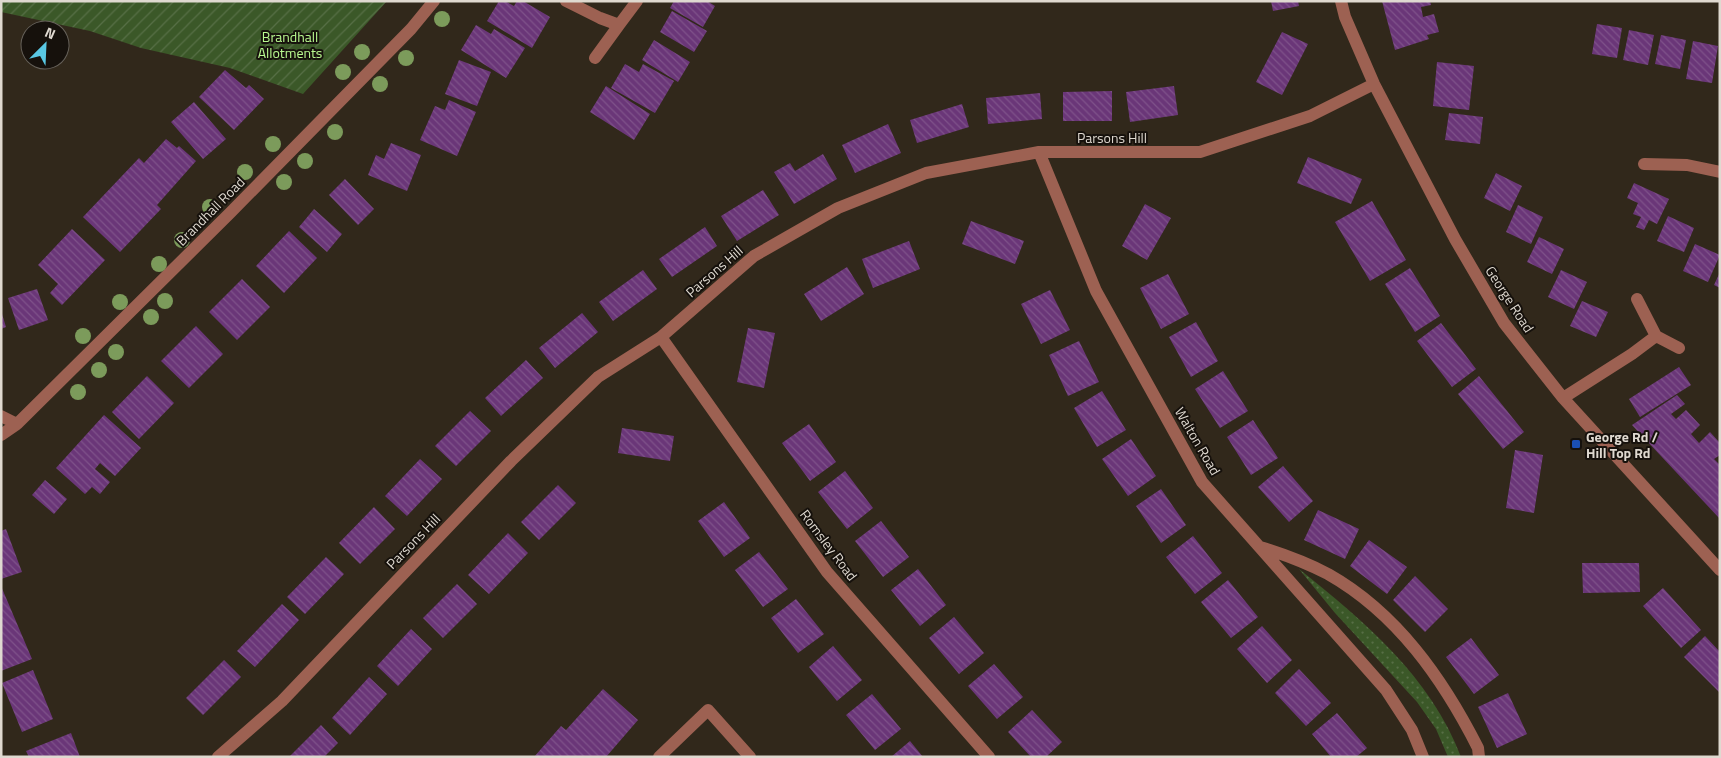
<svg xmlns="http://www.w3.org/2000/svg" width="1721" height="758" viewBox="0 0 1721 758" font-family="'Titillium Web',sans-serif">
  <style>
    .grass { fill: url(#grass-dots) }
    .garden { fill: url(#garden-furrows) }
    .building { fill: url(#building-back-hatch) }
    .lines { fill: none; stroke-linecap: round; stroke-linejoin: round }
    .minor { stroke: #9d6152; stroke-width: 12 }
    .tree { fill: #7c9b5b }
    .transit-dot { fill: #1a4fb4; stroke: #16110c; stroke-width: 2 }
    .labels { text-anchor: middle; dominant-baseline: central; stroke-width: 4; stroke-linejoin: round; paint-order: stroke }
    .park-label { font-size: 14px; fill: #b9f990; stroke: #16110c }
    .street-label { font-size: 14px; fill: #dfd9d0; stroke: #16110c }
    .poi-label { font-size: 14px; font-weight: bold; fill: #dfd9d0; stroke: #16110c; text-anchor: start }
  </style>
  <defs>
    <pattern id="grass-dots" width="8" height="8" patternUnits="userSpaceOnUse" patternTransform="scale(1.25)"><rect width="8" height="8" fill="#3b5828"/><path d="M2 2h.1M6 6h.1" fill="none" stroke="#576f46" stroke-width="1.8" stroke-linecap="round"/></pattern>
    <pattern id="garden-furrows" width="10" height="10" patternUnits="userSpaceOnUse" patternTransform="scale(1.25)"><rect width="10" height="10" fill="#3b5828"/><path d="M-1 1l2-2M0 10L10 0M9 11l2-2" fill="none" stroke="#576f46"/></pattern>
    <pattern id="building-back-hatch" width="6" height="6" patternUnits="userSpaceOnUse" patternTransform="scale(1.25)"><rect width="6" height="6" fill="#6a3678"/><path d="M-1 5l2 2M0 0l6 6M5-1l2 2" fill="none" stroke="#7f528a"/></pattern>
  </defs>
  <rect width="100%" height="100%" fill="#31281b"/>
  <path class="grass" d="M1299,569C1364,621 1431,677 1461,757H1448L1436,729L1417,702L1335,613Z"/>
  <path class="garden" d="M1,1H387L303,94L230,68L141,48L90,31L1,12Z"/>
  <path class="building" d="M499,1H505L514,6L517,1H523L550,17L532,48L487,21Z
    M674,1H707L715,6L703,27L670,8Z
    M1271,1H1298L1299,6L1273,11Z
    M1382,1H1430L1431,5L1421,7L1423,17L1434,14L1439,32L1427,35L1429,39L1395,50Z
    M672,11L707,31L694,52L660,32Z
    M1597,24L1622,28L1617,58L1592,54Z
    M476,25L491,34L494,29L525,48L506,78L461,50Z
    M1629,30L1654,35L1648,65L1623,60Z
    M1282,32L1308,44L1282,95L1256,82Z
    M1661,35L1686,40L1680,69L1655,64Z
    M654,40L690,62L678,82L642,60Z
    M1693,41L1718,46L1712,83L1686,79Z
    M459,60L491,72L477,106L445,94Z
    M1437,62L1474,66L1469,110L1433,106Z
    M625,64L639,72L643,64L674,81L655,113L611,88Z
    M225,70L246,88L249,85L264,99L234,130L199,97Z
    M606,86L650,114L634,140L590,112Z
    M1174,86L1178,115L1130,122L1126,92Z
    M1112,91V121H1063V92Z
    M1040,93L1042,119L988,124L986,98Z
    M449,100L476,112L457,156L420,140L435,106L445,110Z
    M194,102L226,139L203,159L171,122Z
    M962,104L969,127L917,143L910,120Z
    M1449,113L1483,117L1480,144L1445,140Z
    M888,124L901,153L855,173L842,145Z
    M166,139L177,148L179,146L196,161L157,205L161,209L120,252L83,217L139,158L144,163Z
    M391,143L421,155L407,191L368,175L376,155L384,159Z
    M823,154L837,179L794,204L774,172L790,163L795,171Z
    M1308,157L1362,179L1351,204L1297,183Z
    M1496,173L1522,186L1510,211L1484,198Z
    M345,179L374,209L358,225L329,195Z
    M1634,183L1669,199L1657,224L1649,220L1644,230L1636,227L1641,217L1633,214L1638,203L1627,198Z
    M763,190L779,215L737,241L721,216Z
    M1372,201L1406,260L1370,281L1335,222Z
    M1145,204L1171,218L1147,260L1122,246Z
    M1518,205L1543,217L1531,244L1506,232Z
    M314,209L342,234L327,252L299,227Z
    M1668,216L1694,228L1684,252L1657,241Z
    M971,221L1024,241L1015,264L962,244Z
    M705,227L717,246L672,277L659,259Z
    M72,229L105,260L62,305L50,293L58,284L38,265Z
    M289,231L317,258L284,293L256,266Z
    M1539,237L1564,249L1552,274L1527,262Z
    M909,241L920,269L873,288L862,259Z
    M1695,244L1720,255L1708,282L1683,271Z
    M847,267L864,294L821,321L804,294Z
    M1410,268L1440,316L1415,332L1385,284Z
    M643,270L657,289L613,321L599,302Z
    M1561,270L1587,282L1574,309L1548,297Z
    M1720,272V288L1714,285Z
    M1168,274L1189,314L1161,329L1140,288Z
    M242,279L270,307L237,340L209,312Z
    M37,289L48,320L19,330L8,298Z
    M1050,290L1070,330L1041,344L1021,304Z
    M1582,301L1608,312L1596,337L1570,326Z
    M582,313L598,332L555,368L539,348Z
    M2,314L6,327L1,329V315Z
    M1196,322L1218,361L1191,377L1169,337Z
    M1441,323L1476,369L1452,387L1417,341Z
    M196,326L223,354L189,388L161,361Z
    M748,328L775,333L764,388L737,382Z
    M1079,341L1099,382L1068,396L1049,355Z
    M526,360L543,378L501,416L485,398Z
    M1679,367L1691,385L1640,417L1629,399Z
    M1223,371L1248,411L1220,428L1195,389Z
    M147,376L174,403L139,439L112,412Z
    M1479,376L1524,432L1503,449L1458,394Z
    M1102,391L1126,430L1097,447L1074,408Z
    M1677,395L1685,404L1671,414L1676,419L1686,410L1700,425L1691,434L1699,443L1710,432L1720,443V455L1714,459L1720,465V519L1632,425Z
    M470,411L491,431L456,466L435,446Z
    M104,415L141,448L115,476L100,463L95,469L110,482L100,494L92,487L85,494L56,468Z
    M1253,420L1278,458L1251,475L1227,437Z
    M809,424L836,462L810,481L782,443Z
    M622,428L674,436L670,461L618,453Z
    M1131,439L1156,476L1128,496L1102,459Z
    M1515,450L1543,455L1534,513L1506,508Z
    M420,459L442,479L407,516L385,496Z
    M1283,466L1313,501L1289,522L1258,487Z
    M845,471L873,508L847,529L818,492Z
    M45,480L67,499L54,514L32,495Z
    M558,485L576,503L539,540L521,522Z
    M1161,489L1186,525L1161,543L1136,506Z
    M724,502L750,538L724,557L698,521Z
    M374,507L395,529L360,564L339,543Z
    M1318,510L1359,529L1345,559L1304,540Z
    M881,521L909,557L883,577L855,541Z
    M6,529L22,572L1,579V531Z
    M508,533L528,553L489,594L468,575Z
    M1193,536L1222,573L1195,594L1166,557Z
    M1369,540L1407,567L1387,594L1350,566Z
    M759,552L788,589L763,607L735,570Z
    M326,557L344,574L305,614L287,597Z
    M1582,563H1639L1640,592L1583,593Z
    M918,569L946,605L920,626L891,590Z
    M1415,576L1448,609L1425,632L1393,600Z
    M1228,580L1258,617L1231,638L1201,602Z
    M457,584L477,604L443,638L423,618Z
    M1,586L32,659L1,671Z
    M1663,588L1701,630L1681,648L1643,606Z
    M796,599L824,634L798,653L771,618Z
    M282,604L299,620L255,667L237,651Z
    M954,617L984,653L959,674L929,638Z
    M1262,626L1292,660L1267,683L1237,649Z
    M411,629L432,649L398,686L377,666Z
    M1705,636L1720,652V693L1684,657Z
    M1471,638L1499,675L1474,694L1446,657Z
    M833,646L862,680L837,701L809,667Z
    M224,660L241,677L203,715L186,698Z
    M994,664L1023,697L997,719L968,686Z
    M1299,669L1331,703L1306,726L1275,693Z
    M33,670L53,719L22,732L2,683Z
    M369,677L387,694L350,735L332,718Z
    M603,689L638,720L606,757H534L561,726L566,730Z
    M1508,693L1527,734L1497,748L1478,707Z
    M872,694L901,729L875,750L846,715Z
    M1032,710L1062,742L1046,757H1031L1008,732Z
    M1337,713L1367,748L1356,757H1331L1312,734Z
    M321,725L338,743L324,757H289Z
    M71,733L80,757H29L26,751Z
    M910,741L923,757H891Z"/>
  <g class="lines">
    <path class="minor" d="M566,1L600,18L619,25L637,1
      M1341,1L1345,17L1374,84L1455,239L1504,323L1563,398L1720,570
      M595,58L619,25
      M1039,152L1096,291L1202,482L1386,690L1412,730L1423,757
      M1644,164L1687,165L1720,172
      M1637,299L1656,336L1679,348
      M661,337L827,572L989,757
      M1563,398L1632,354L1656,336
      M1,416L17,424
      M1,435L17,424L230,213L411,29L434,1
      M1260,547C1283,554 1307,563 1328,574C1397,613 1443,679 1478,748L1479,757
      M218,757L282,701L511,461L598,377L661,337L754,256L838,208L926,173L1039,152H1200L1310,116L1374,84
      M659,757L708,710L750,757"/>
  </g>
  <g class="tree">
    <circle cx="442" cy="19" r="8"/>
    <circle cx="362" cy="52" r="8"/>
    <circle cx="406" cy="58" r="8"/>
    <circle cx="343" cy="72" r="8"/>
    <circle cx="380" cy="84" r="8"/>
    <circle cx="335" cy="132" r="8"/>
    <circle cx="273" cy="144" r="8"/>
    <circle cx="305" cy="161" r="8"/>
    <circle cx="245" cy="172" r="8"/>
    <circle cx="284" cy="182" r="8"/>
    <circle cx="210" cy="207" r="8"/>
    <circle cx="182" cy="240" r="8"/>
    <circle cx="159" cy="264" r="8"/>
    <circle cx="165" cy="301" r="8"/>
    <circle cx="120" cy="302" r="8"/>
    <circle cx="151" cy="317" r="8"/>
    <circle cx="83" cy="336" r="8"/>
    <circle cx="116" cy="352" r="8"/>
    <circle cx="99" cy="370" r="8"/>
    <circle cx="78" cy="392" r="8"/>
  </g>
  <rect class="transit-dot" x="1571" y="439" width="10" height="10" rx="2.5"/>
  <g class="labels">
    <g class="park-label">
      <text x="290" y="36">Brandhall<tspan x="290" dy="16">Allotments</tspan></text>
    </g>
    <g class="street-label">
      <text x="1112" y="137">Parsons Hill</text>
      <text transform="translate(210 211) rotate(-45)">Brandhall Road</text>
      <text transform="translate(714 271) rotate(-41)">Parsons Hill</text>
      <text transform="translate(1510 299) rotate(57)">George Road</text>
      <text transform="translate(1198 441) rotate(60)">Walton Road</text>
      <text transform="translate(413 541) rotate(-46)">Parsons Hill</text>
      <text transform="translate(829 545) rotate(53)">Romsley Road</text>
    </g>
    <g class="poi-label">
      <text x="1586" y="436">George Rd /<tspan x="1586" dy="16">Hill Top Rd</tspan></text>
    </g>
  </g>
  <rect width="1721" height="758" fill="none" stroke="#dfd9d0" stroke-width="5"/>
  <g transform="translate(45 45) rotate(24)"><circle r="24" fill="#16110c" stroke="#66615a"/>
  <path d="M0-4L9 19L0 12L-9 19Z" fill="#59c8e4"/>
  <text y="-8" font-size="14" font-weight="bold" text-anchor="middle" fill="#dfd9d0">N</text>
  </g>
</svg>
